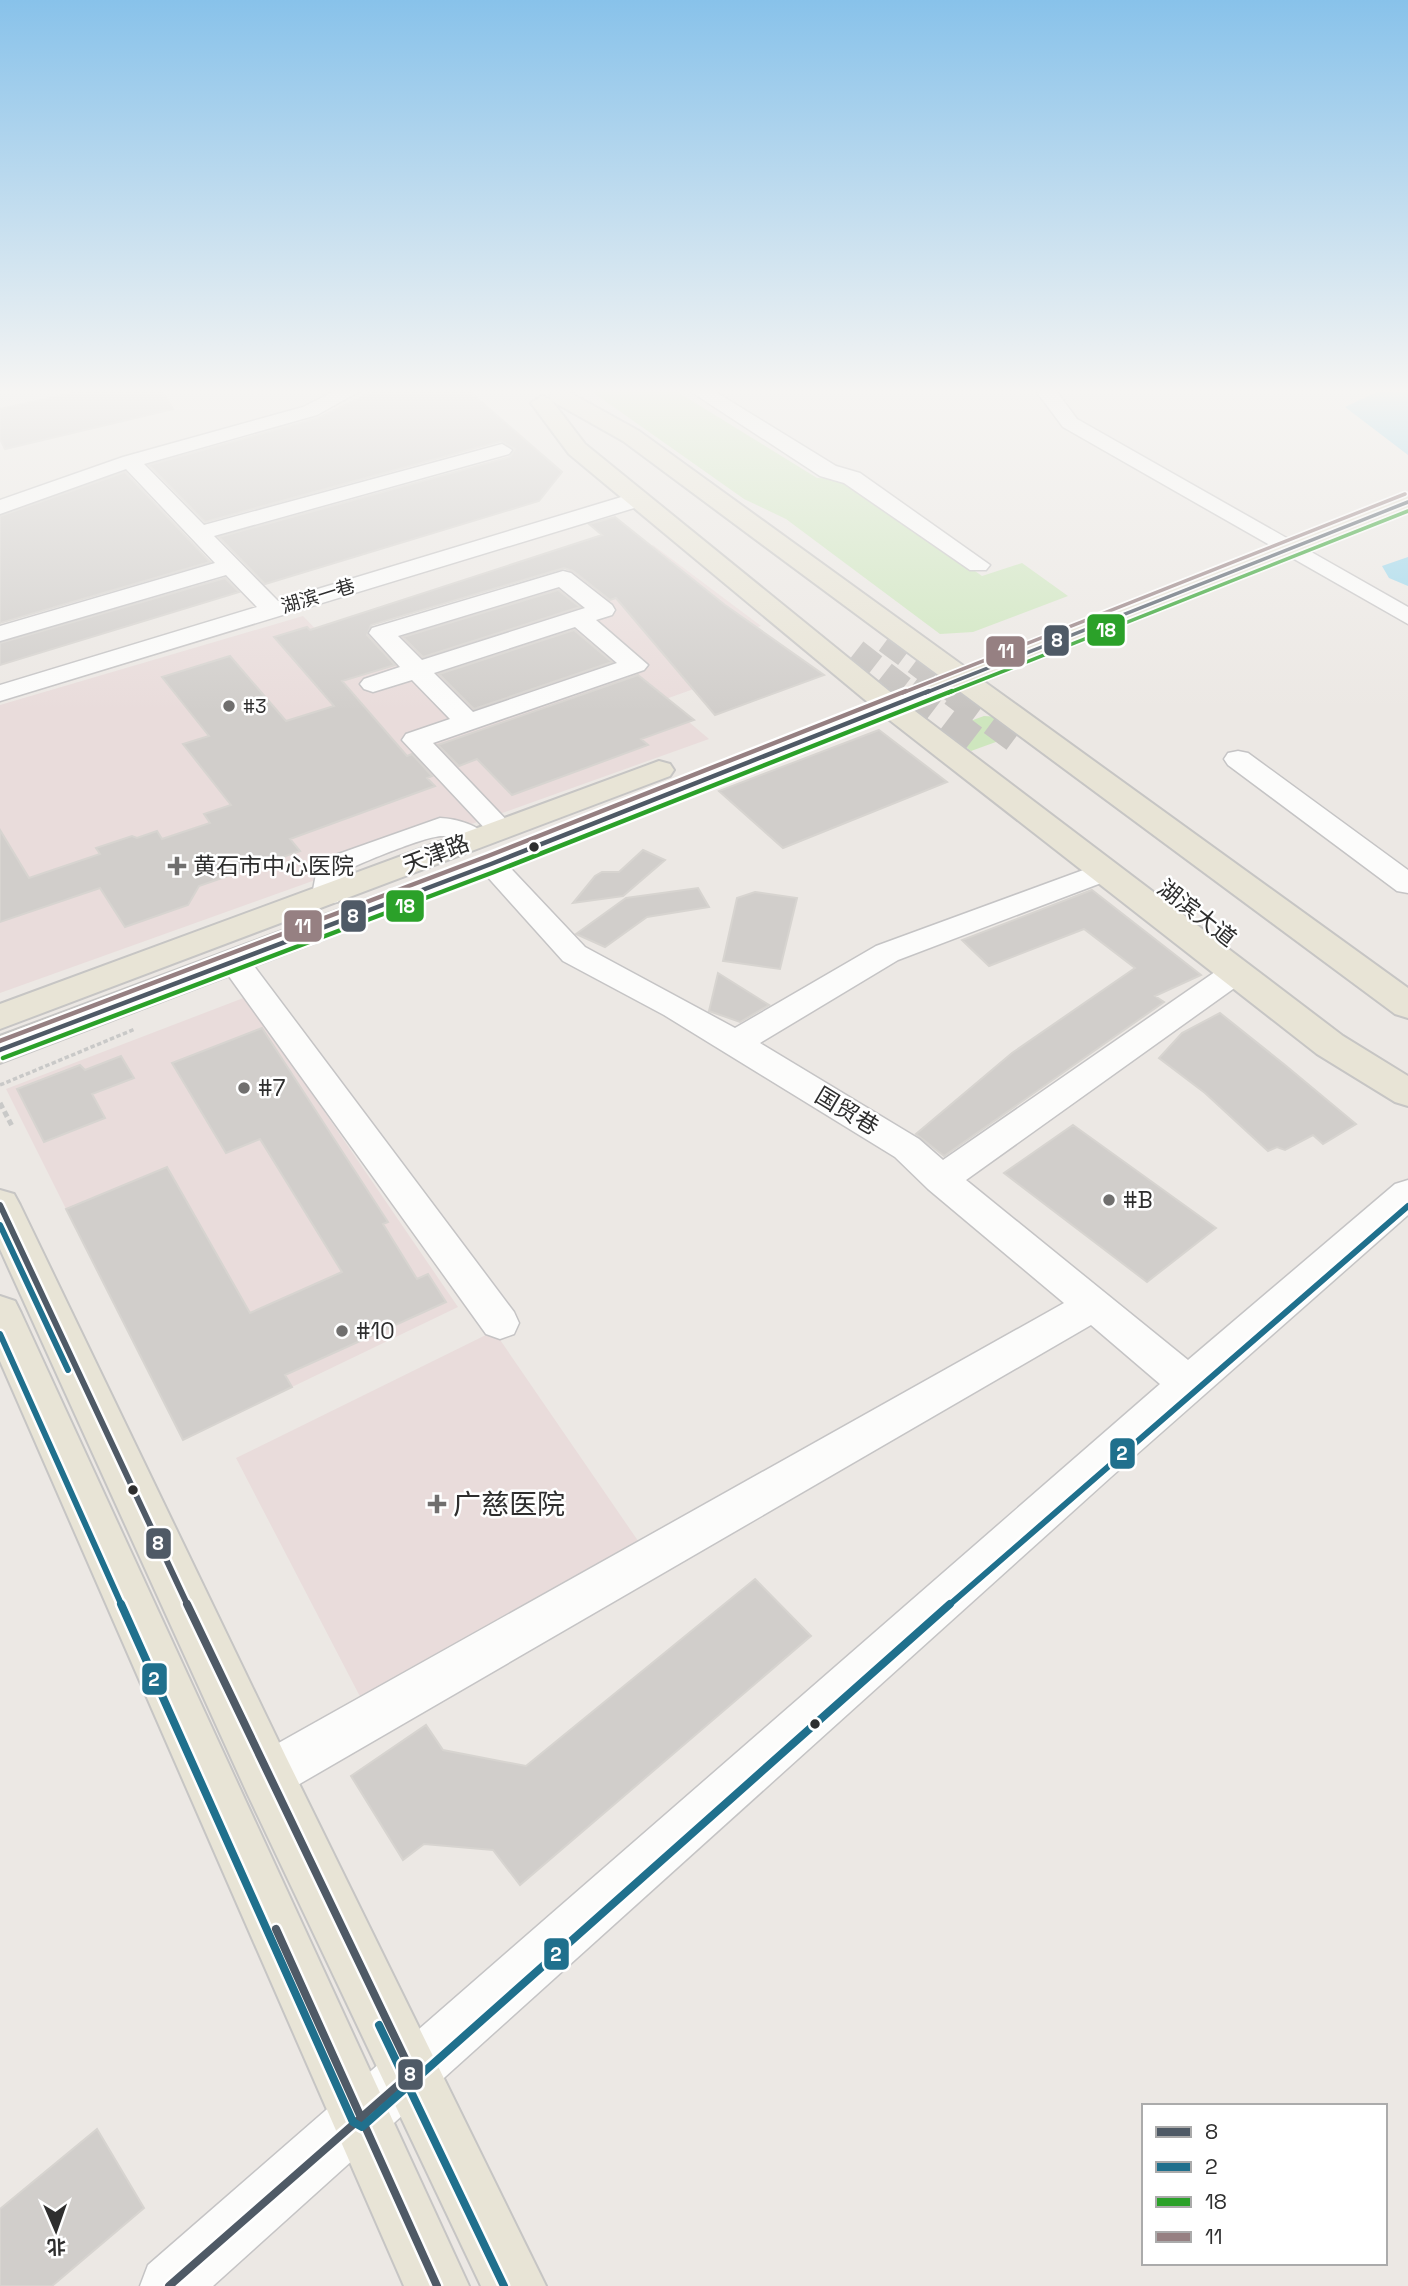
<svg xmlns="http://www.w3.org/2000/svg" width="1408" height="2286" viewBox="0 0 1408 2286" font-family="'Space Grotesk','Noto Sans SC',sans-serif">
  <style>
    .medical { fill: #e9dcdb }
    .green { fill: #cee6be }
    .water { fill: #99d6ec }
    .building { fill: #d1cecb; stroke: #d7d4d0; stroke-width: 2 }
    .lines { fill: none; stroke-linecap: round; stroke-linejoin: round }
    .major-tunnel-far1 { stroke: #c6c3c0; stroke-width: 24; stroke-dasharray: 24 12; stroke-linecap: butt }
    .major-tunnel { stroke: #c6c3c0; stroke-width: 32; stroke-dasharray: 32 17; stroke-linecap: butt }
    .minor-casing { stroke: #c5c4c5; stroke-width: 3 }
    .major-casing { stroke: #c6c5c4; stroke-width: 4 }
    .path-far1 { stroke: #c9c9c8; stroke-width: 3.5; stroke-dasharray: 4.5 2.5; stroke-linecap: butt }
    .path { stroke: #c9c9c8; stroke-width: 5; stroke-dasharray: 6 3.5; stroke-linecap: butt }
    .minor { fill: #fcfcfb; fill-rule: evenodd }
    .major { fill: #e8e4d6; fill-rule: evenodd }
    .bus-1-far3-casing { stroke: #fff; stroke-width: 7 }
    .bus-1-far2-casing { stroke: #fff; stroke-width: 9 }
    .bus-1-far1-casing { stroke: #fff; stroke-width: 11 }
    .bus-1-casing { stroke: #fff; stroke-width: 13 }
    .bus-2-far1-casing { stroke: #fff; stroke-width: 11 }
    .bus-2-casing { stroke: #fff; stroke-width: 13 }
    .bus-3-far1-casing { stroke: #fff; stroke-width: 7 }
    .bus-3-casing { stroke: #fff; stroke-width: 9 }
    .bus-4-far1-casing { stroke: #fff; stroke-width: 7 }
    .bus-4-casing { stroke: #fff; stroke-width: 9 }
    .bus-1-far3 { stroke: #4f5a66; stroke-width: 3.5 }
    .bus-1-far2 { stroke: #4f5a66; stroke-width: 4.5 }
    .bus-1-far1 { stroke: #4f5a66; stroke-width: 6 }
    .bus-1 { stroke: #4f5a66; stroke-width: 8 }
    .bus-2-far1 { stroke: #20708d; stroke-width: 6 }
    .bus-2 { stroke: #20708d; stroke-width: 8 }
    .bus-3-far1 { stroke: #2ba129; stroke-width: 3.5 }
    .bus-3 { stroke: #2ba129; stroke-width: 4.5 }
    .bus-4-far1 { stroke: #968082; stroke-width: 3.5 }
    .bus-4 { stroke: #968082; stroke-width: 4.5 }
    .poi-dot { fill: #706f6e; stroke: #fff; stroke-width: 2.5 }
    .bus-dot { fill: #2e2e2e; stroke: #fff; stroke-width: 2.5 }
    .labels { text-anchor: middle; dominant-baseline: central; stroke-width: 5; stroke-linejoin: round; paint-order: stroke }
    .far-street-label { font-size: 19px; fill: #2e2e2e; stroke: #fff }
    .far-poi-label { font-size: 19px; fill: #2e2e2e; stroke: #fff; text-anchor: start }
    .street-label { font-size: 23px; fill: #2e2e2e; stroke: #fff }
    .poi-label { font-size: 23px; fill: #2e2e2e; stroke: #fff; text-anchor: start }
    .near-poi-label { font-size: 28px; fill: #2e2e2e; stroke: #fff; text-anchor: start }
    .line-badge { stroke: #fff; stroke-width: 2.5 }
    .badge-label { font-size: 19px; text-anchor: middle; font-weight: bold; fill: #fff }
  </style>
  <rect width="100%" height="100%" fill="#ece8e4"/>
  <path class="medical" d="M653,545L761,626L720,640L755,667L663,700L709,739L0,993V705L303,616L330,644Z
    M246,997L458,1307L292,1387L167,1167L66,1209L6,1089Z
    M494,1331L645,1551L367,1710L236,1458Z"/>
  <path class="green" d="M591,391H676L817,478L845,479L982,576L1022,563L1068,596L973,632L940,634L786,519L744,499Z
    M984,716L999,717L1021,733L971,751L950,734L951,728Z"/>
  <path class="water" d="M1379,391H1408V455L1345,407Z
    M1408,557V586L1389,578L1382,566Z"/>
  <path class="building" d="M81,391H162L173,409L5,449L0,439V409Z
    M374,391H469L562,472L539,501L265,584L219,537L510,457L515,449L501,441L205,522L149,465L318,418Z
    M125,472L210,562L0,623V516Z
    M615,517L725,605L824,675L715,715L616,598L610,600L573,571L564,568L371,625L367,635L395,665L342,681L407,756L412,754L432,776L427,778L435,786L290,839L300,851L199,886L188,905L125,927L100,888L0,922V830L29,878L100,854L96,848L132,836L137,838L157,831L162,839L210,823L204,814L231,805L183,744L209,736L162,677L230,656L286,721L334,706L274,637L307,627L310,630L602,535L589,524Z
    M225,578L239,592L0,665V643Z
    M558,590L580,607L423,657L403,637Z
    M574,630L612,662L474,709L439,674Z
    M638,675L694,720L641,739L648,745L512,795L477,759L459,766L438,745Z
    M879,730L947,782L783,848L719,791Z
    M643,850L665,860L623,896L573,903L595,876L602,872H619Z
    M698,888L709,907L647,917L605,947L576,934L626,898Z
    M1092,890L1201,975L1155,996L1164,1002L944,1156L916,1134L1012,1053L1135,968L1084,929L989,966L962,940Z
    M755,892L797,898L780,969L723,961L737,898Z
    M718,973L769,1005L740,1022L709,1011Z
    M1220,1013L1285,1065L1356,1124L1323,1144L1313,1135L1285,1150L1277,1147L1268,1151L1205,1093L1159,1058L1182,1033Z
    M262,1028L388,1222L383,1224L417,1279L428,1274L446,1302L285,1375L292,1387L183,1440L66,1209L167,1167L250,1313L342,1272L260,1139L226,1153L172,1063Z
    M121,1056L134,1078L92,1094L105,1118L44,1142L17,1089L80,1065L85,1070Z
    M1073,1125L1216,1228L1147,1282L1004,1173Z
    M755,1579L811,1636L520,1885L493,1850L424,1844L403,1860L351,1776L426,1725L443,1750L526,1766Z
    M97,2129L144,2208L52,2286H0V2209Z"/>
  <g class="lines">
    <path class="major-tunnel-far1" d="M886,641L956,693
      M856,651L910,693"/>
    <path class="major-tunnel" d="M908,691L984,749
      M954,691L1016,737"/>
    <g class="minor-casing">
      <path id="minor" d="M335,391H360L317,415L144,464L204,525L502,444L512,450L509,454L214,536L278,601L628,495H644L647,500L644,505L0,701V685L257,607L226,575L0,641V626L215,563L126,469L0,514V500L123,457L303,407Z
        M690,391H714L836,466L860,473L990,565L986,570H970L844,483L820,476Z
        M1036,391H1056L1077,419L1408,607V624L1063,427Z
        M563,571L571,573L612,605L615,610L612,615L596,620L648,665L644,670L433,743L515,829L511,835L501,838L491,835L402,740L406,734L450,719L412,680L373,692L364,689L360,684L364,679L400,667L369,633L372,628ZM559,587L585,608L422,660L398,636ZM575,627L617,663L473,712L434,673Z
        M1238,751L1248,753L1408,870V893L1397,891L1228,765L1224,759L1228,753Z
        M440,818C457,819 480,825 489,839L485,845C467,850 461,837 444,836C430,834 363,862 347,870L338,902L327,904L316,902L312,895L316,874L327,858Z
        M491,855L501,858L585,947L735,1028L876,946L1097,865L1107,862L1117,865L1122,871L1117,877L898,960L760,1043L919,1139L943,1160L1225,965L1236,962L1247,965L1252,972L1247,979L966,1180L1188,1360L1395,1184L1408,1180V1215L1111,1477L213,2286H140L148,2265L1160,1384L1091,1325L284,1793L267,1800L250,1793L243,1776L250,1759L1064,1303L928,1189L895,1157L664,1015L563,961L476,864L481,858Z
        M234,951L245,954L514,1312L519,1323L514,1334L500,1339L486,1334L223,968L218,961L223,954Z"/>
    </g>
    <g class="major-casing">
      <path id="major" d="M551,391H567L639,431L965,667L1408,495V511L982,680L1408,988V1018L1395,1014L958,690L911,708L1343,1036L1408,1076V1106L1395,1102L1317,1054L887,718L502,871L0,1063V1036L480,857L870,704L569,454L531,403L542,396L550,399ZM552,401L623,441L941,677L894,695L585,444Z
        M659,761L670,764L674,770L670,776L0,1029V1004Z
        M0,1190L14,1194L20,1205L286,1757L546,2286H481L248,1795L0,1249Z
        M0,1296L15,1301L21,1313L469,2286H404L0,1361Z"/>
    </g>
    <path class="path-far1" d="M0,1085L135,1029"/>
    <path class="path" d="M0,1103L12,1126"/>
    <use href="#minor" class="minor"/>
    <use href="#major" class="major"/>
    <g class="bus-1-far3-casing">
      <path id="bus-1-far3" d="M925,693L1408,502"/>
    </g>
    <g class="bus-1-far2-casing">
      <path id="bus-1-far2" d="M0,1050L491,864L929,691"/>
    </g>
    <g class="bus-1-far1-casing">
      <path id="bus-1-far1" d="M0,1205L188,1606"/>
    </g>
    <g class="bus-1-casing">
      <path id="bus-1" d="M276,1929L437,2286
        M169,2286L412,2073L187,1604"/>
    </g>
    <g class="bus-2-far1-casing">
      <path id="bus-2-far1" d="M0,1225L68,1370
        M0,1334L122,1606
        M948,1606L1408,1206"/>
    </g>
    <g class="bus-2-casing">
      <path id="bus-2" d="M121,1604L353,2122L362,2127L950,1604
        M379,2025L504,2286"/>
    </g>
    <g class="bus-3-far1-casing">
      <path id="bus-3-far1" d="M948,693L1408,511"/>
    </g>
    <g class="bus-3-casing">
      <path id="bus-3" d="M3,1058L494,872L952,691"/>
    </g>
    <g class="bus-4-far1-casing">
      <path id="bus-4-far1" d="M902,693L1405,494"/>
    </g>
    <g class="bus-4-casing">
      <path id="bus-4" d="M0,1041L488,856L906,691"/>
    </g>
    <use href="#bus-1-far3" class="bus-1-far3"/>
    <use href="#bus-1-far2" class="bus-1-far2"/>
    <use href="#bus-1-far1" class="bus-1-far1"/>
    <use href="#bus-1" class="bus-1"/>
    <use href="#bus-2-far1" class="bus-2-far1"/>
    <use href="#bus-2" class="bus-2"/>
    <use href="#bus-3-far1" class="bus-3-far1"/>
    <use href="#bus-3" class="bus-3"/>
    <use href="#bus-4-far1" class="bus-4-far1"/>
    <use href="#bus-4" class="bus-4"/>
  </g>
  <linearGradient id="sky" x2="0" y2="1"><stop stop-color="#88c2ea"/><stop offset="0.55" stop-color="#f6f5f3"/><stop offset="1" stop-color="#f6f5f3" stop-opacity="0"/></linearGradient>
  <rect width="1408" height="711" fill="url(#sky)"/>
  <g class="poi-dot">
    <circle cx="229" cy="706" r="7"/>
    <path d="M173.5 855.5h7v7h7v7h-7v7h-7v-7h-7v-7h7z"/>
    <circle cx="244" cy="1088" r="7"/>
    <circle cx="1109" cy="1200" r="7"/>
    <circle cx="342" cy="1331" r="7"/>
    <path d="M433.5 1493.5h7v7h7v7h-7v7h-7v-7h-7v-7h7z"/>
  </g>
  <g class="bus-dot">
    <circle cx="534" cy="847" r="6"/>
    <circle cx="133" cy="1490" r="6"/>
    <circle cx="815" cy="1724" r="6"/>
  </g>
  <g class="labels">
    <g class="far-street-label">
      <text transform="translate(318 596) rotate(-17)">湖滨一巷</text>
    </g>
    <g class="far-poi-label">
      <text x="243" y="706">#3</text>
    </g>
    <g class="street-label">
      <text transform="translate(436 854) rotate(-21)">天津路</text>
      <text transform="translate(1197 913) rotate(38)">湖滨大道</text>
      <text transform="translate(847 1111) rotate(31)">国贸巷</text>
    </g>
    <g class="poi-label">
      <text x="193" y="866">黄石市中心医院</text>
      <text x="258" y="1088">#7</text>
      <text x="1123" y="1200">#B</text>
      <text x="356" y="1331">#10</text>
    </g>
    <g class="near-poi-label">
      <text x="453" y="1504">广慈医院</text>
    </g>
  </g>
  <g class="line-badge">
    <rect x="1086" y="613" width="40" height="34" rx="7" fill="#2ba129"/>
    <rect x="1043" y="624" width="27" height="33" rx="7" fill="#4f5a66"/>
    <rect x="985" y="635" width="41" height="33" rx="7" fill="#968082"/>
    <rect x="385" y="889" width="40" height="34" rx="7" fill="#2ba129"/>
    <rect x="340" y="899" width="27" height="34" rx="7" fill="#4f5a66"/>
    <rect x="283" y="909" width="40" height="34" rx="7" fill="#968082"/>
    <rect x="1109" y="1437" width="27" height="33" rx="7" fill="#20708d"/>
    <rect x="145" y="1527" width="27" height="33" rx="7" fill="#4f5a66"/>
    <rect x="141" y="1662" width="27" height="34" rx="7" fill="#20708d"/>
    <rect x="543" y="1937" width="27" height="34" rx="7" fill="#20708d"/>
    <rect x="397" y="2058" width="27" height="33" rx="7" fill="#4f5a66"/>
  </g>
  <g class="badge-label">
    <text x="1106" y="637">18</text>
    <text x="1057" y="647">8</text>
    <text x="1006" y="658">11</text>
    <text x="405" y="913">18</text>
    <text x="353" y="923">8</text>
    <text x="303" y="933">11</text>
    <text x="1122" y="1460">2</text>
    <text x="158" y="1550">8</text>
    <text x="154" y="1686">2</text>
    <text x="556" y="1961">2</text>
    <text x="410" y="2081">8</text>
  </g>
  <rect x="1142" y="2104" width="245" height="161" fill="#ffffff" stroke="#ababab" stroke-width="2"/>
  <rect x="1156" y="2127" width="35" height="10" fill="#4f5a66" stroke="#ababab" stroke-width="2"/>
  <text x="1205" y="2139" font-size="21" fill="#2e2e2e">8</text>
  <rect x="1156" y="2162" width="35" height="10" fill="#20708d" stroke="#ababab" stroke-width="2"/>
  <text x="1205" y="2174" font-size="21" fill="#2e2e2e">2</text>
  <rect x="1156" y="2197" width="35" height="10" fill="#2ba129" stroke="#ababab" stroke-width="2"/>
  <text x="1205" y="2209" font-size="21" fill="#2e2e2e">18</text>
  <rect x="1156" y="2232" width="35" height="10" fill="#968082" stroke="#ababab" stroke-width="2"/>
  <text x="1205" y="2244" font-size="21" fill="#2e2e2e">11</text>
  <g transform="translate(56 2230) rotate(178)" stroke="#ffffff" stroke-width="5" paint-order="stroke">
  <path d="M0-5L12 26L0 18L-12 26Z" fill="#2e2e2e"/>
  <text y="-10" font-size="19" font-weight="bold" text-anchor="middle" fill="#2e2e2e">北</text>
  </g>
</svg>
